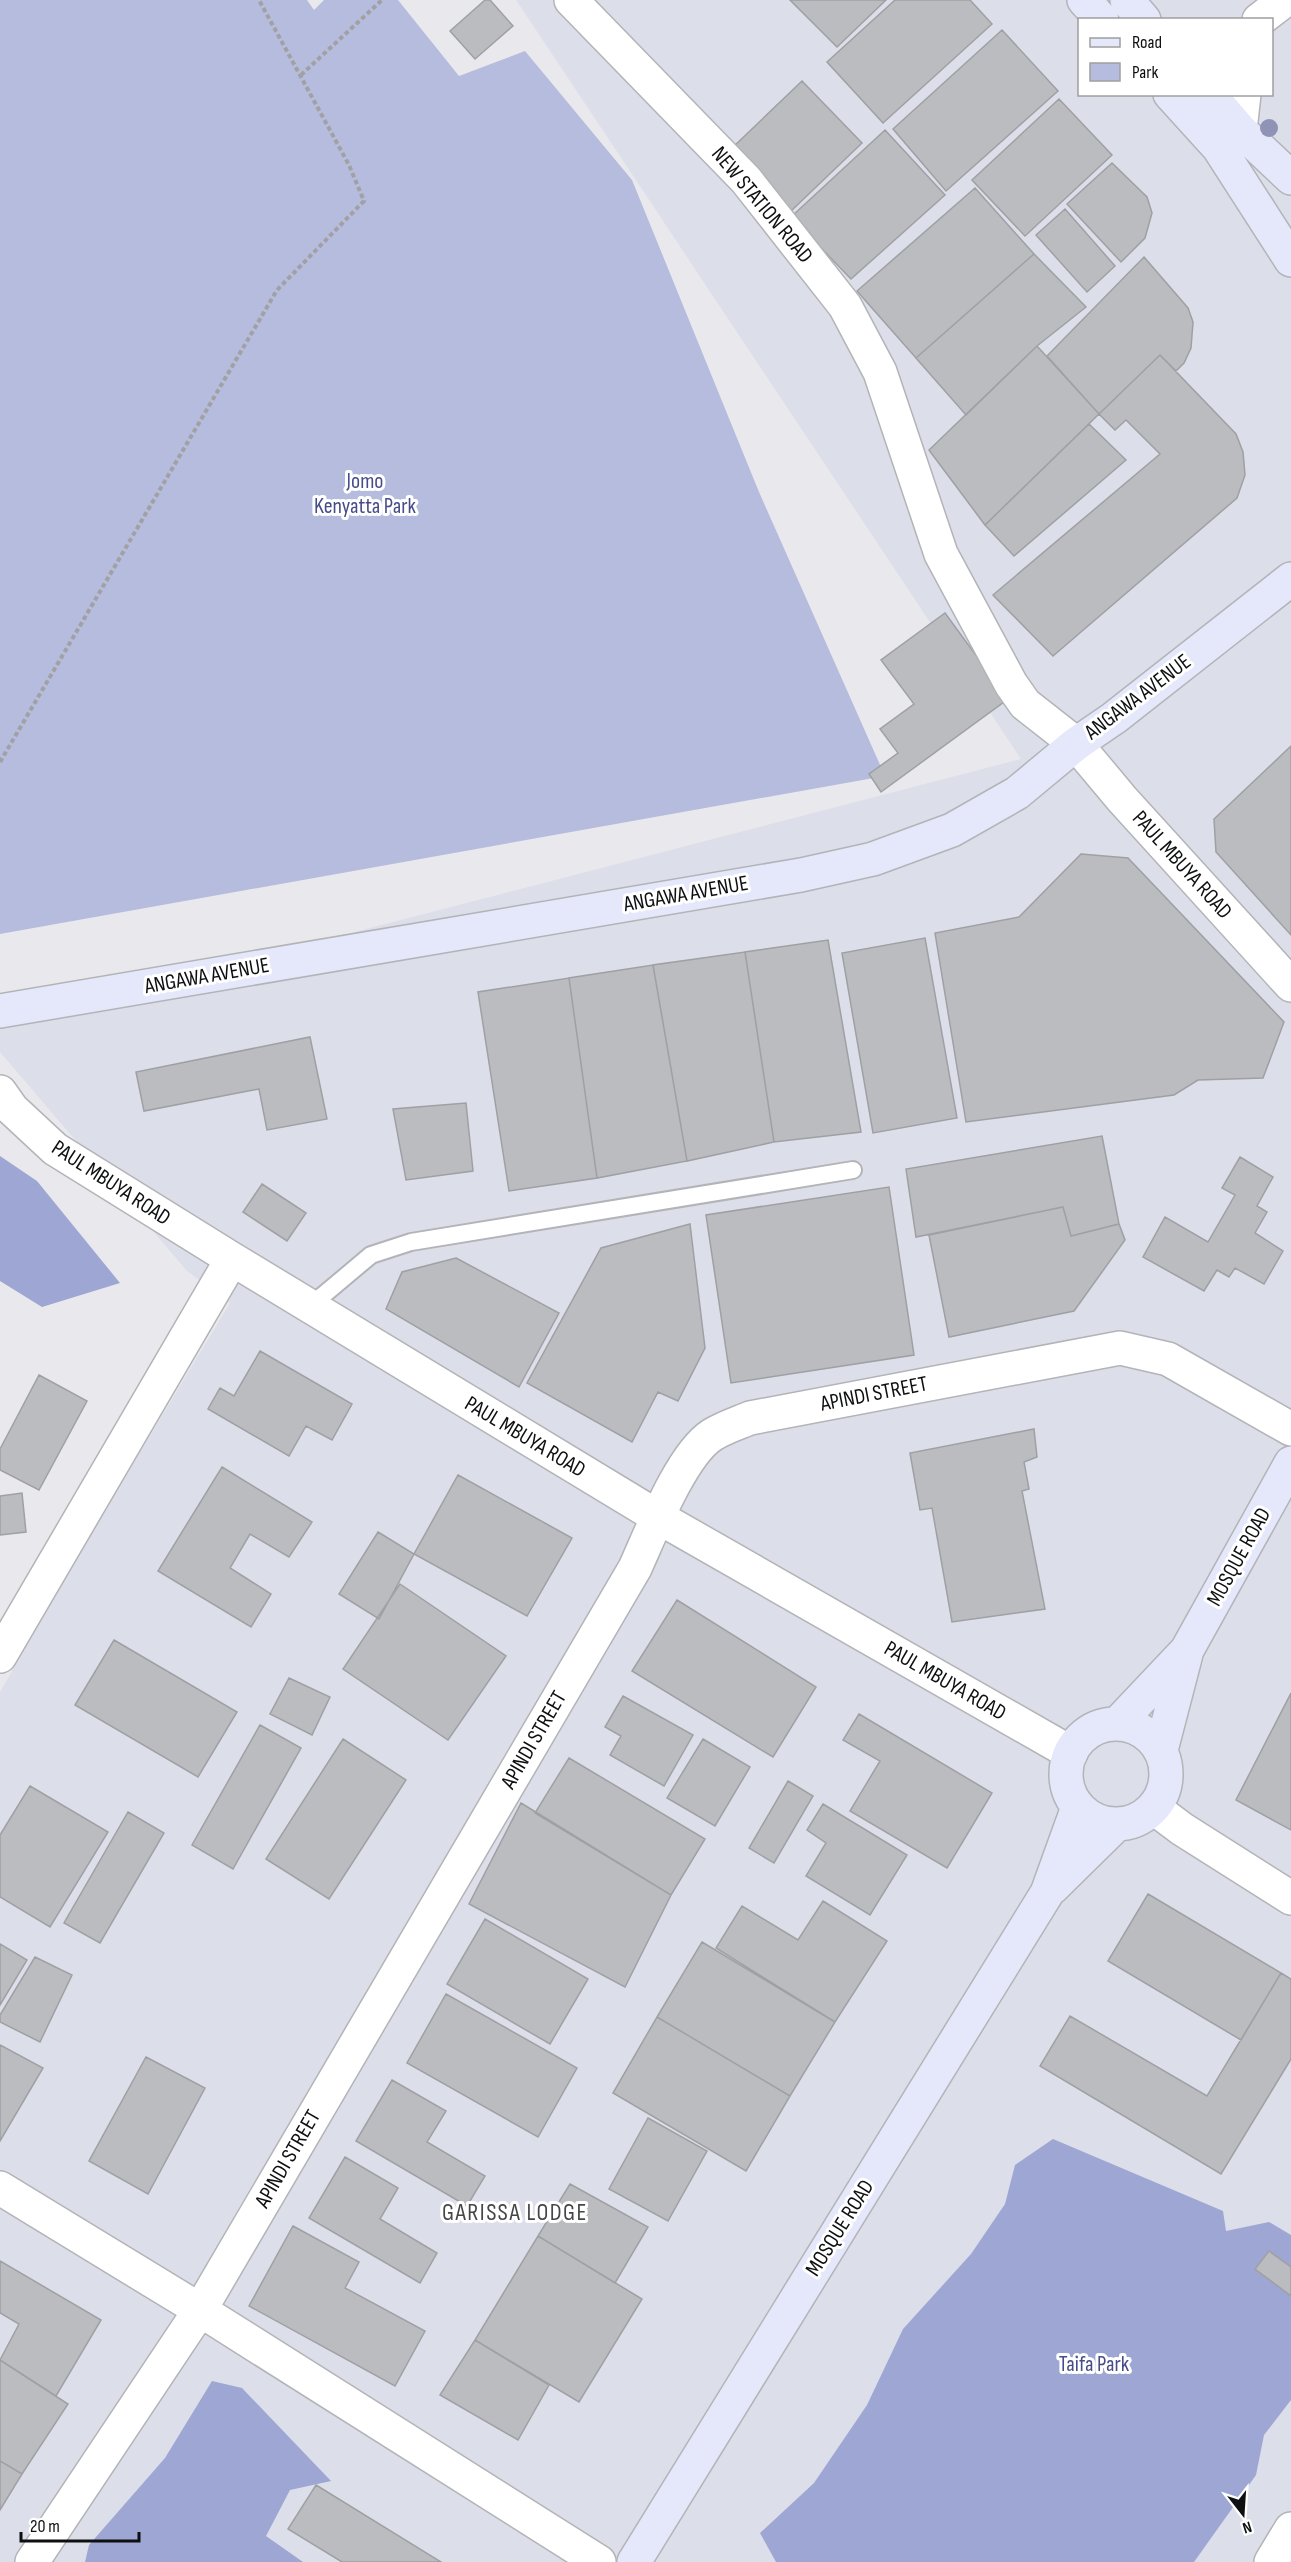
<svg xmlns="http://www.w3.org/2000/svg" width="1291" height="2562" font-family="'Sofia Sans Condensed',sans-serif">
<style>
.built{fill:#dcdee9;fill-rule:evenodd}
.green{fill:#b6bcdd}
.forest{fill:#9ea6d3}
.building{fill:#bbbcbf;stroke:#9fa0a4;stroke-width:1.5}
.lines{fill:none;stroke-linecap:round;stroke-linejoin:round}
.lane-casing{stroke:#b3b4b7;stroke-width:20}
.street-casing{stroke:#b3b4b7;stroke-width:36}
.secondary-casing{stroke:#b3b4b7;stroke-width:36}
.path{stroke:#a1a1a4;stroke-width:4;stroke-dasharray:4.5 3;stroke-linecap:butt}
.lane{stroke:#fff;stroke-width:16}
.street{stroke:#fff;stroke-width:33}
.secondary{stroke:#e5e8fb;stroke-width:33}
.tree{fill:#8f93b5}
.labels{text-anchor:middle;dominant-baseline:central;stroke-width:6;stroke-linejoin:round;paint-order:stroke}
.street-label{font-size:22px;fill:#0e0f10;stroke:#fff}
.park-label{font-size:22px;fill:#464c87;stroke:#fff}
.neighbourhood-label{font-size:24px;letter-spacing:1.5px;fill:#464649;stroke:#fff}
</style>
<rect width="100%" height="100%" fill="#e9e9ed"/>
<path class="built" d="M516 0H1291V2562H0V1692L84 1545 230 1303 187 1271 0 1052V1024L1021 759ZM1080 20H1272V94H1080Z"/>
<path class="green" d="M0 0H307L314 10 324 0H398L459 76 525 51 632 180 759 492 885 776 0 934Z"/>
<path class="forest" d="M0 1156 37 1181 120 1283 42 1307 0 1281Z
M1053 2139 1223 2211 1226 2231 1269 2222 1291 2235V2400L1264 2435 1256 2475 1194 2562H776L760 2533 814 2483 867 2405 903 2329 971 2254 1005 2204 1015 2165Z
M212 2381 242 2388 331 2481 290 2490 266 2536 303 2562H85L89 2545 165 2458Z"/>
<path class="building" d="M485 0H490L513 26 475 59 450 31Z
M790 0H886L837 47Z
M895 0H970L992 24 883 123 827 62Z
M1002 30 1058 91 946 191 893 129Z
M802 81 862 143 790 212 730 150Z
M1059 99 1112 155 1025 236 972 180Z
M885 130 945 195 851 279 791 217Z
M1112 163 1147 197 1152 213 1145 238 1121 262 1067 204Z
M975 188 1034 254 916 358 857 291Z
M1065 209 1115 266 1087 292 1036 235Z
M1034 254 1086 307 1037 346 966 415 916 358Z
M1144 257 1188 308 1193 322 1191 348 1184 363 1176 371 1160 355 1099 414 1047 356Z
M1037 346 1099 414 985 525 929 450Z
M1160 355 1236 434 1243 452 1245 475 1237 498 1053 656 993 595 1160 454 1126 420 1115 430 1099 414Z
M1089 424 1126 460 1014 556 985 525Z
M945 613 1008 699 881 792 869 774 898 753 880 729 914 704 881 660Z
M1291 746V935L1216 852 1214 819Z
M1081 854 1128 858 1284 1022 1263 1078 1198 1080 1174 1095 966 1122 935 933 1019 917Z
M925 938 957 1118 873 1133 842 953Z
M828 940 861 1132 774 1142 745 952Z
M745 952 774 1142 687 1161 653 965Z
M653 965 687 1161 597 1178 569 978Z
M569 978 597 1178 509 1191 478 992Z
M310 1037 327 1119 267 1130 259 1089 144 1111 136 1072Z
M466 1103 473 1171 406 1180 393 1109Z
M1102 1136 1119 1224 1071 1236 1063 1207 916 1237 906 1169Z
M1240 1157 1273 1177 1257 1206 1267 1212 1255 1233 1283 1251 1264 1284 1235 1268 1229 1277 1217 1270 1204 1291 1143 1257 1165 1217 1208 1242 1235 1195 1222 1188Z
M262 1184 306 1213 287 1241 243 1212Z
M889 1187 914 1355 731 1383 706 1215Z
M1063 1207 1071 1236 1119 1224 1125 1240 1074 1311 949 1337 929 1235Z
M690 1224 705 1348 678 1401 658 1392 632 1442 527 1383 601 1248Z
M456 1258 559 1313 519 1387 386 1309 402 1272Z
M260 1351 352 1404 332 1440 306 1426 289 1456 208 1409 220 1388 234 1396Z
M39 1375 87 1401 39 1490 0 1470V1449Z
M1034 1429 1037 1457 1024 1462 1029 1489 1022 1491 1045 1609 952 1622 932 1508 920 1510 910 1453Z
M222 1467 312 1522 289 1557 250 1534 230 1568 271 1594 251 1627 158 1571Z
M458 1475 572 1538 527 1616 414 1554Z
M22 1493 26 1532 0 1535V1496Z
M378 1532 414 1554 379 1619 339 1594Z
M400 1584 506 1656 448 1740 343 1669Z
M677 1600 816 1687 773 1757 632 1671Z
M114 1640 237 1712 198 1777 75 1705Z
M289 1678 330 1697 312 1735 270 1714Z
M1291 1693V1830L1236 1800Z
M623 1696 693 1735 664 1786 610 1755 621 1736 605 1727Z
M859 1714 992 1793 947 1868 850 1811 880 1761 843 1740Z
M260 1725 301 1748 233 1869 192 1845Z
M343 1739 406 1780 329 1899 266 1859Z
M703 1739 750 1767 715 1826 667 1798Z
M569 1758 705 1839 671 1895 535 1813Z
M788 1781 813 1796 774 1863 749 1848Z
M30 1786 108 1832 50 1927 0 1897V1835Z
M521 1803 671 1895 625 1987 469 1904Z
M823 1804 907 1855 870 1915 806 1876 826 1843 807 1830Z
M128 1812 164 1833 100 1943 64 1923Z
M1148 1894 1281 1973 1241 2040 1108 1961Z
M823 1901 887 1941 835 2022 716 1948 742 1906 798 1940Z
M485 1919 588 1979 550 2044 447 1984Z
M702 1942 835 2022 790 2096 657 2017Z
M0 1944 27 1960 0 2005Z
M35 1957 72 1975 40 2042 0 2022V2015Z
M1281 1973 1291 1979V2059L1221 2174 1040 2066 1070 2016 1207 2096Z
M446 1994 577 2068 538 2137 407 2063Z
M657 2017 790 2096 746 2171 613 2093Z
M0 2045 43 2068 0 2141Z
M146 2057 205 2088 148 2194 89 2161Z
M392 2080 446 2111 427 2142 485 2176 467 2206 356 2141Z
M648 2118 707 2151 668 2221 609 2189Z
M345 2157 398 2188 380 2219 437 2253 420 2283 309 2218Z
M570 2184 648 2227 615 2283 538 2236Z
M293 2226 359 2262 345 2288 425 2331 395 2386 249 2306Z
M538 2236 642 2299 579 2402 475 2340Z
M1269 2251 1291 2267V2296L1255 2269Z
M0 2261 101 2320 56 2396 0 2360 19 2324 0 2313Z
M475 2340 549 2385 518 2440 440 2395Z
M0 2360 68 2404 22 2474 0 2461Z
M0 2461 22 2474 0 2510Z
M316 2485 441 2562H342L288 2529Z"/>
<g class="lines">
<g class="lane-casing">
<path id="lane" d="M309 1307 371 1255 411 1242 853 1170"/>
</g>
<g class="street-casing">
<path id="street" d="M571 0 746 180 845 306 880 372 941 554 1011 684 1025 704 1076 744 1122 799 1291 985
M1259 20 1285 0
M1222 145 1240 130 1244 94
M0 1092 12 1109 55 1149 232 1259 658 1517 1071 1753
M0 1656 232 1259
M1154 1808 1182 1829 1291 1898
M0 2188 200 2310 599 2562
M32 2562 200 2310 635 1568C651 1533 681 1455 712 1435 723 1428 738 1423 750 1418L1120 1348 1168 1359 1291 1429
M1271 2562 1291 2529"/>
</g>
<g class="secondary-casing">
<path id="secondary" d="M1084 0 1102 20
M1127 0 1144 20
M1170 94 1219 148 1291 260
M1209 94 1240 130 1291 178
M0 1011 801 875 873 859 952 830 1017 793 1076 744 1114 718 1291 579
M1117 1724 1187 1650 1291 1463
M1066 1774a50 50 0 1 1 100 0a50 50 0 1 1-100 0Z
M1161 1750 1186 1654
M1052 1888 1116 1825
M634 2562 1047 1893 1078 1807"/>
</g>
<path class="path" d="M301 75 382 0
M0 762 277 290 364 201 349 165 259 0"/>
<use href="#lane" class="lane"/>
<use href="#street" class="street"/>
<use href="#secondary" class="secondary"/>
</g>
<circle class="tree" cx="1269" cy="128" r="9"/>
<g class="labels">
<g class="street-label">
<text transform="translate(762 205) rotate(50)">NEW STATION ROAD</text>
<text transform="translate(1138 697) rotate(-37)">ANGAWA AVENUE</text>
<text transform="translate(1182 865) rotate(48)">PAUL MBUYA ROAD</text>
<text transform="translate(686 894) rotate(-10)">ANGAWA AVENUE</text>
<text transform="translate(207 976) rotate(-10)">ANGAWA AVENUE</text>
<text transform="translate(111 1183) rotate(33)">PAUL MBUYA ROAD</text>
<text transform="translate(874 1394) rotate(-11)">APINDI STREET</text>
<text transform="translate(525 1437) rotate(31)">PAUL MBUYA ROAD</text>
<text transform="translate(1239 1557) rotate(-61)">MOSQUE ROAD</text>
<text transform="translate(945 1681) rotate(30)">PAUL MBUYA ROAD</text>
<text transform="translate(534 1740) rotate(-60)">APINDI STREET</text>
<text transform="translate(288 2159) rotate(-60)">APINDI STREET</text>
<text transform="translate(840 2228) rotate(-58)">MOSQUE ROAD</text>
</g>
<g class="park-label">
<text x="365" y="481">Jomo<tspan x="365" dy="25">Kenyatta Park</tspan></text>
<text x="1094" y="2364">Taifa Park</text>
</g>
<g class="neighbourhood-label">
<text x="515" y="2212">GARISSA LODGE</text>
</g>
</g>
<rect x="1078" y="18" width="195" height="78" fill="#ffffff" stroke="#9f9f9f" stroke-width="1.5"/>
<rect x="1090" y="38" width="30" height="9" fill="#e5e8fb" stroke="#9f9f9f" stroke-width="1.5"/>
<text x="1132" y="48" font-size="18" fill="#0e0f10">Road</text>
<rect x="1090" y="63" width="30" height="18" fill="#b6bcdd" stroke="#9f9f9f" stroke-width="1.5"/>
<text x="1132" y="78" font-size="18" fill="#0e0f10">Park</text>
<g transform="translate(1243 2514) rotate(163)" stroke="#ffffff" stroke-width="4.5" paint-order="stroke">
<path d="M0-4.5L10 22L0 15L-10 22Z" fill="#0e0f10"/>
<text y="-9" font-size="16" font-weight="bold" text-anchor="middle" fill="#0e0f10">N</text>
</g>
<path d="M21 2532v9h118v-9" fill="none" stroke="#0e0f10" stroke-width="3"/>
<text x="30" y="2532" font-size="18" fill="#0e0f10" stroke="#ffffff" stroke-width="4.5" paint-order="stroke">20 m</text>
</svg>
